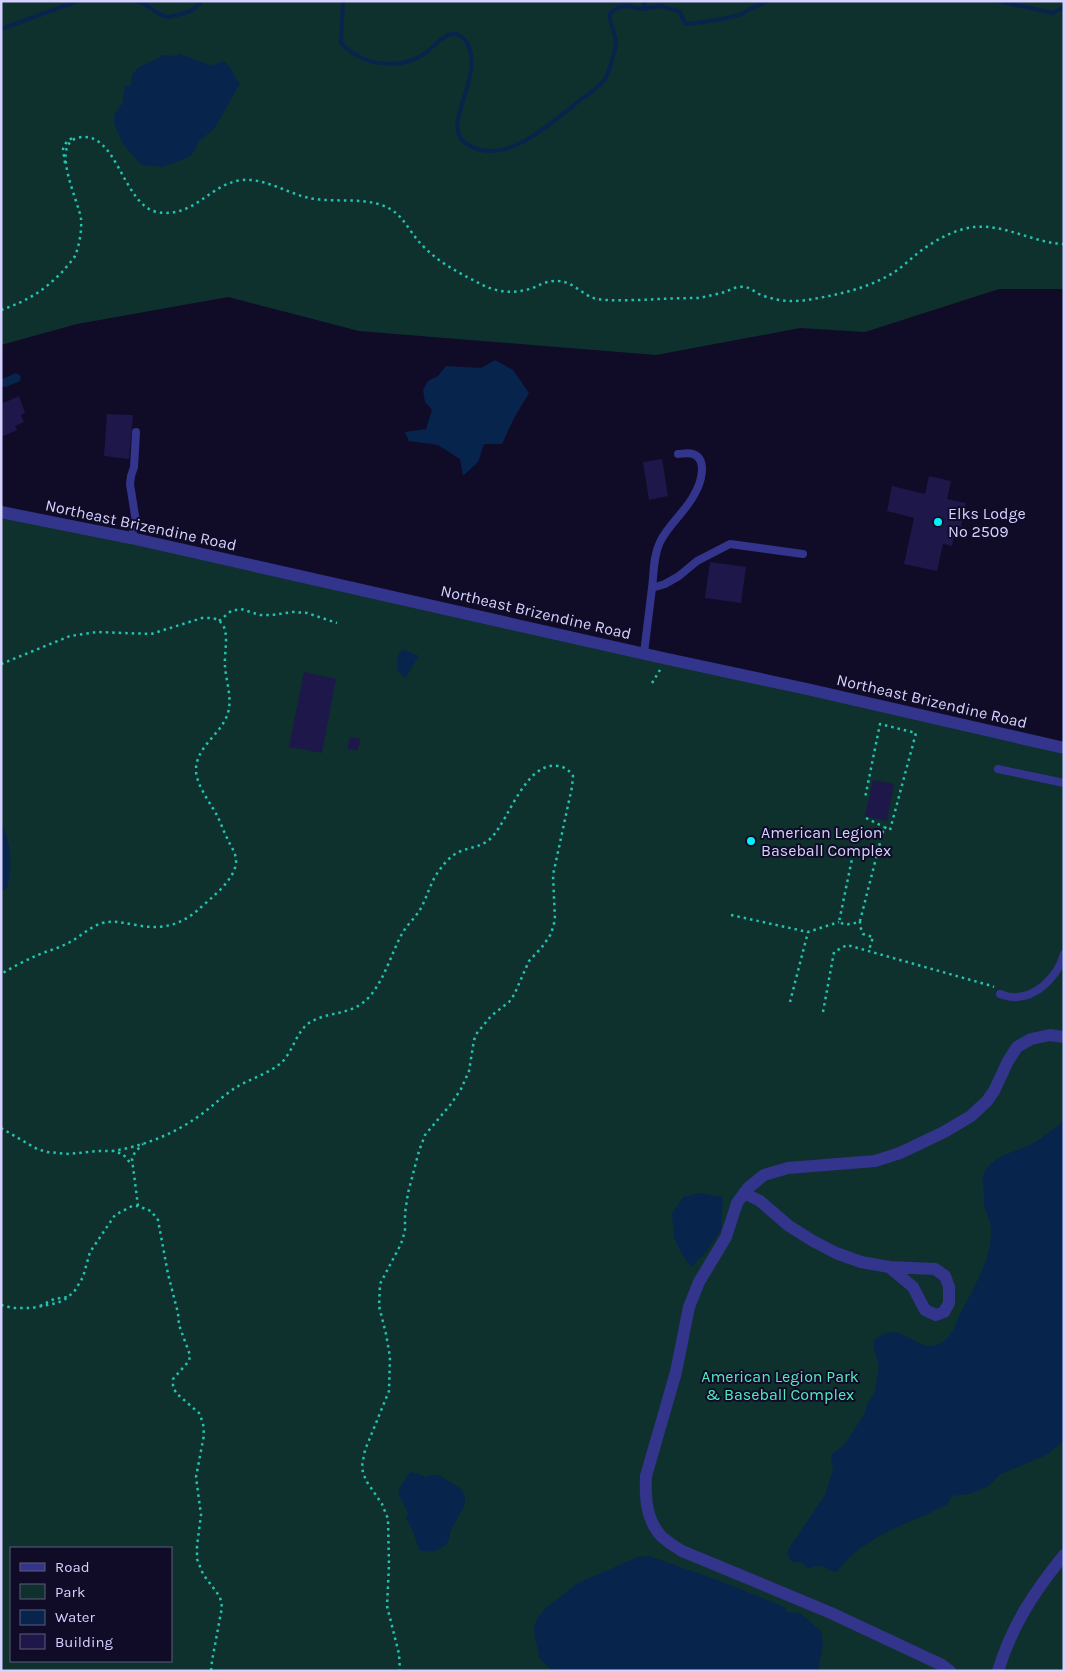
<svg xmlns="http://www.w3.org/2000/svg" width="1065" height="1672" font-family="Karla,sans-serif">
<style>
.green{fill:#0f312e;fill-rule:evenodd}
.water{fill:#07244c}
.lines{fill:none;stroke-linecap:round;stroke-linejoin:round}
.stream{stroke:#07244c;stroke-width:4}
.building{fill:#1e174a}
.path{stroke:#22c3b1;stroke-width:2.5;stroke-dasharray:2.5 4;stroke-linecap:butt}
.service{stroke:#33348b;stroke-width:8}
.minor{stroke:#33348b;stroke-width:12}
.poi-dot{fill:#00f2fd;stroke:#100c27;stroke-width:2}
.labels{text-anchor:middle;dominant-baseline:central;stroke-width:4;stroke-linejoin:round;paint-order:stroke}
.poi-label{font-size:16px;fill:#d5d2ff;stroke:#100c27;text-anchor:start}
.street-label{font-size:16px;fill:#d5d2ff;stroke:#100c27}
.park-label{font-size:16px;fill:#52ecbd;stroke:#100c27}
</style>
<rect width="100%" height="100%" fill="#100c27"/>
<path class="green" d="M1 1H1064V289H999L865 332 800 328 656 355 359 331 228 297 77 324 1 345Z
M1 512 1064 748V1671H1ZM11 1548H171V1661H11Z"/>
<path class="water" d="M179 54 207 64 213 65 223 61C232 66 233 76 240 83L215 128 200 140 191 156 163 167 143 165 137 161 122 142 115 126 114 120 115 113 122 104 125 86H130C131 83 131 80 132 77 135 65 154 62 163 55L175 56Z
M495 360 513 370 529 393 514 418 502 444H484L478 462 463 476 460 459 438 445 409 441 405 432 426 429 432 410 425 402 423 390 428 381 438 376 446 366 481 368Z
M16 373 21 376 20 381 6 387 1 386 2 379Z
M402 649 419 656 405 678 398 671 397 658Z
M1 822C11 841 13 868 7 888L1 892Z
M1064 1120V1441L1046 1455 1001 1474 988 1486 970 1494 952 1496 947 1505C940 1507 936 1510 930 1513 898 1526 858 1542 837 1572 830 1572 827 1567 821 1566 812 1565 810 1573 802 1562 792 1564 788 1560 788 1550L825 1495 833 1470 831 1457 832 1454 842 1447 847 1441 865 1413 867 1404 875 1392 879 1365 874 1350V1341C902 1312 921 1367 949 1336 955 1329 957 1320 961 1312 974 1288 992 1258 991 1230 991 1219 986 1214 984 1205 983 1200 984 1197 984 1193 984 1185 980 1180 985 1171 995 1155 1014 1152 1030 1145 1038 1141 1058 1126 1064 1120Z
M700 1193 723 1197 721 1230 705 1253 691 1267 682 1254 674 1238 672 1214 683 1197Z
M410 1472 420 1474 426 1477C435 1473 439 1475 447 1480 453 1484 459 1486 463 1492 470 1504 457 1517 452 1528 450 1531 450 1535 449 1539 445 1550 430 1554 419 1550 416 1540 412 1526 406 1518L408 1513 398 1493 399 1489Z
M649 1556 723 1582 784 1607 787 1612 800 1613 821 1631 823 1645 818 1671H553L540 1659 536 1642 534 1630 535 1623 539 1616 547 1607 578 1583 638 1557Z"/>
<g class="lines">
<path class="stream" d="M136 1 146 5 161 15 169 17 191 11 202 1
M343 1 341 43C361 65 399 71 424 54 433 48 444 32 456 34 462 36 467 41 469 47 475 61 470 80 465 95 460 112 448 134 470 146 507 166 552 122 579 101 587 95 600 87 605 79 609 72 616 50 616 42 615 32 609 24 610 13L619 7 628 6 641 9 660 6 679 11 685 23 689 24 722 19 739 15 767 1
M998 1 1053 13 1064 7
M646 9 644 5 646 1
M1 29 78 1"/>
</g>
<path class="building" d="M19 396 25 413 21 415 24 422 15 426 17 430 1 437V404Z
M107 414 133 415 129 459 104 456Z
M662 459 668 496 649 500 643 462Z
M929 476 951 481 947 499 966 503 961 527 956 526 952 546 943 544 937 571 904 564 914 518 887 511 892 486 925 494Z
M710 562 746 567 741 603 705 598Z
M304 672 336 679 322 753 289 747Z
M350 737 360 739 358 750 347 749Z
M873 780 894 784 887 821 865 816Z"/>
<g class="lines">
<path class="path" d="M65 163 63 149C65 144 68 138 75 138
M1 310C27 301 44 291 63 271 67 266 72 261 75 256 79 246 82 231 81 219 79 202 50 146 77 138 117 127 122 205 157 212 194 219 209 184 242 180 265 178 287 193 309 198 329 202 350 199 369 202 405 208 403 227 425 248 439 262 457 272 475 281 494 292 511 295 533 288 541 284 550 280 559 281 574 282 583 296 597 299 610 301 625 300 639 300 659 299 679 298 699 298 708 296 717 294 725 292 730 290 735 287 740 287 749 285 756 294 764 296 781 302 796 302 813 299 841 294 868 288 893 273 903 267 912 257 922 250 937 239 956 229 974 227 1006 224 1033 243 1064 244
M219 621 231 611 241 609 260 615H272L293 612 307 613 337 623
M1 664 70 636 97 632 151 634 202 618C210 618 218 617 223 625 229 636 224 653 225 666 226 683 234 701 226 718 218 736 196 748 196 770 196 782 206 797 212 807 219 817 222 828 227 838 230 845 235 851 236 859 238 878 211 898 199 909 180 926 160 930 136 925 124 923 114 920 102 923 90 927 81 936 70 942 60 948 49 950 38 955 26 960 13 967 1 974
M652 683 660 670
M866 818 884 827
M853 854 839 922C846 926 853 924 860 921L884 827 890 830 916 733 880 724 865 798
M731 915 808 932 839 922
M860 921V926L863 934 873 937 869 950
M790 1002 808 932
M823 1012 834 952 847 945 992 986 994 987
M1 1128 37 1149 47 1152 69 1154 98 1151H113L123 1154 132 1165
M112 1151C140 1147 172 1135 196 1118 210 1109 221 1097 235 1088 249 1079 268 1074 281 1063 293 1052 296 1032 309 1023 329 1010 352 1017 370 996 386 977 391 953 403 932 408 924 416 917 421 908 428 895 431 880 441 868 446 861 453 854 461 851 472 847 484 846 492 837 509 819 526 761 558 766 565 767 569 770 573 776L572 787 553 875 555 920 551 934 542 947 529 961 514 995 509 1002 491 1016 477 1033 474 1040 469 1071 461 1089 451 1104 425 1135 419 1151 408 1193 405 1213V1231L401 1244 380 1284 379 1306 386 1334 390 1357 389 1391 365 1450 362 1466 363 1473 367 1482 382 1504 388 1519 389 1565 387 1606 399 1654 400 1671
M138 1206 132 1159 135 1152 143 1144
M1 1305 13 1308H32L57 1303 64 1300 74 1292 83 1277 90 1252 115 1215 132 1206H138L151 1211 158 1220 168 1274 178 1313 179 1325 190 1355 189 1361 173 1379V1386L176 1393 199 1413 203 1423 204 1435 196 1477 201 1515 197 1546V1559L203 1574 220 1597 222 1607 212 1661 211 1671
M40 1306 54 1299 68 1297"/>
<path class="service" d="M678 454C682 454 688 452 693 454 709 460 700 485 694 495 685 512 668 525 660 542 653 556 654 573 652 588L665 584 679 576 697 561 730 544 803 554
M131 538 136 522 130 484 131 476 134 467 136 432
M644 653 652 588
M998 769 1064 783
M1000 994C1004 995 1008 997 1012 997 1036 999 1058 976 1064 954"/>
<path class="minor" d="M1 512 131 538 663 658 807 689 1064 748
M744 1193 760 1201 789 1226 813 1241 836 1253 861 1262 889 1267 935 1269 945 1276 949 1287V1303L944 1312 936 1315 925 1310 913 1287 889 1267
M950 1671 942 1665 831 1613 682 1551C675 1547 668 1542 662 1537 646 1520 645 1498 646 1476L676 1372 689 1307 699 1282 726 1237 737 1203 748 1188 764 1175 788 1168 875 1161 900 1153 944 1132 971 1116 987 1101 994 1091 1008 1061 1017 1047 1031 1039 1050 1035 1064 1037
M998 1671C1012 1625 1034 1592 1064 1555"/>
</g>
<g class="poi-dot">
<circle cx="938" cy="522" r="5"/>
<circle cx="751" cy="841" r="5"/>
</g>
<g class="labels">
<g class="poi-label">
<text x="948" y="513">Elks Lodge<tspan x="948" dy="18">No 2509</tspan></text>
<text x="761" y="832">American Legion<tspan x="761" dy="18">Baseball Complex</tspan></text>
</g>
<g class="street-label">
<text transform="translate(141 525) rotate(12)">Northeast Brizendine Road</text>
<text transform="translate(536 612) rotate(13)">Northeast Brizendine Road</text>
<text transform="translate(932 701) rotate(13)">Northeast Brizendine Road</text>
</g>
<g class="park-label">
<text x="780" y="1376">American Legion Park<tspan x="780" dy="18">&amp; Baseball Complex</tspan></text>
</g>
</g>
<rect width="1065" height="1672" fill="none" stroke="#d5d2ff" stroke-width="5"/>
<rect x="10" y="1547" width="162" height="115" fill="#100c27" stroke="#5f5b7d"/>
<rect x="20" y="1563" width="25" height="8" fill="#33348b" stroke="#5f5b7d"/>
<text x="55" y="1572" font-size="15" fill="#d5d2ff">Road</text>
<rect x="20" y="1584" width="25" height="15" fill="#0f312e" stroke="#5f5b7d"/>
<text x="55" y="1597" font-size="15" fill="#d5d2ff">Park</text>
<rect x="20" y="1610" width="25" height="15" fill="#07244c" stroke="#5f5b7d"/>
<text x="55" y="1622" font-size="15" fill="#d5d2ff">Water</text>
<rect x="20" y="1634" width="25" height="15" fill="#1e174a" stroke="#5f5b7d"/>
<text x="55" y="1647" font-size="15" fill="#d5d2ff">Building</text>
</svg>
